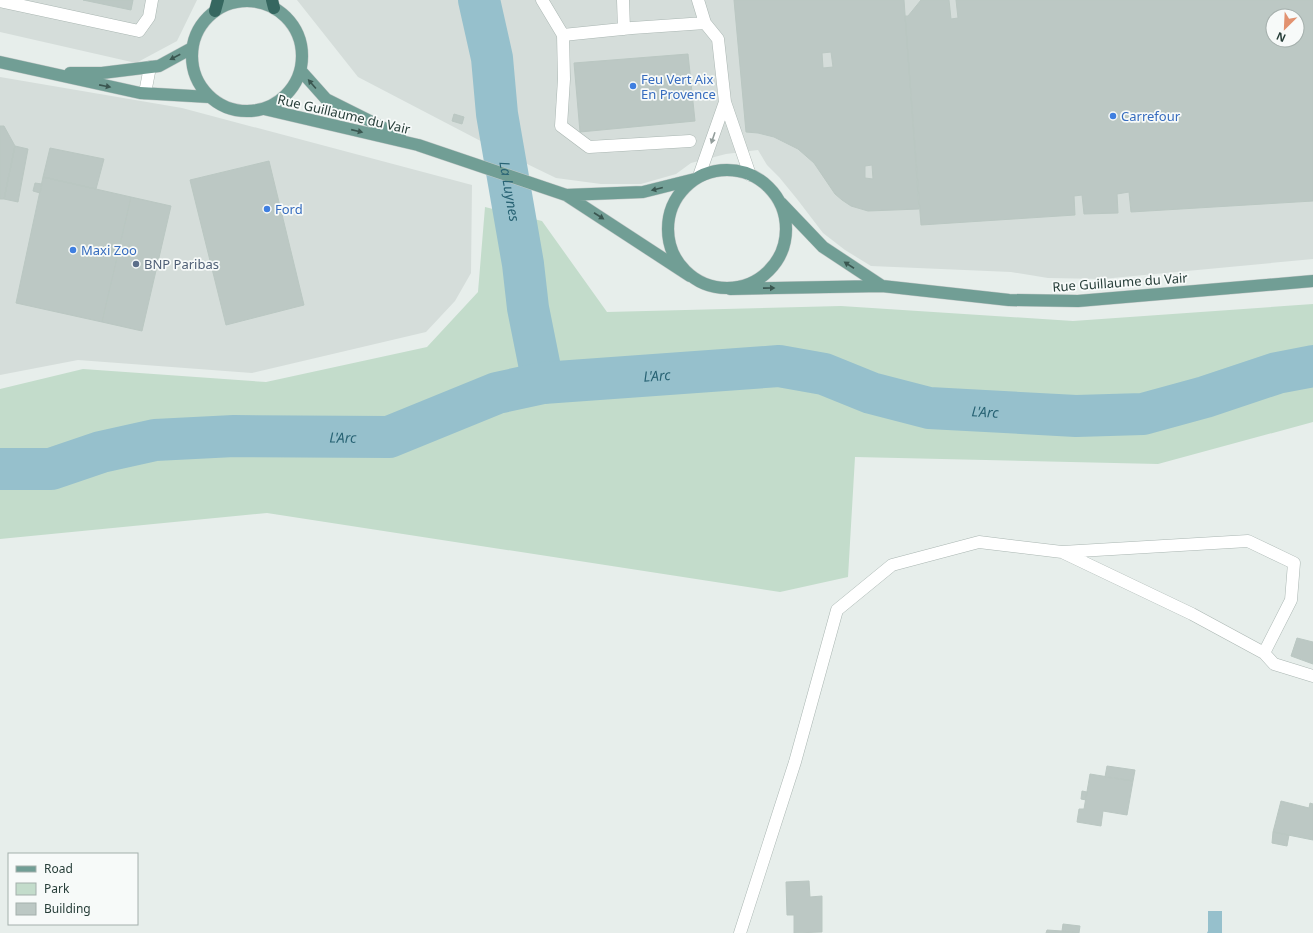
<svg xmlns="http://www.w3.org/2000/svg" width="1313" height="933" font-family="'Noto Sans',sans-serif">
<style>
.built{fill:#d5ddda;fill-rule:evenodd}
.green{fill:#c3dccb}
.water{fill:#96c0cc}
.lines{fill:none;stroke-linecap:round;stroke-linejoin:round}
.river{stroke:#96c0cc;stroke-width:42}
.building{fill:#bcc8c4;stroke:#bac7c2;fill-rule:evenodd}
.minor-casing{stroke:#aab6b2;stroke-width:13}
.major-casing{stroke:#c3c9c8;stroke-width:13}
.highway-casing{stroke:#c3c9c8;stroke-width:13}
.minor{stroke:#fff;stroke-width:12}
.major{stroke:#719e95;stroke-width:12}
.highway{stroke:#366760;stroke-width:12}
.oneway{fill:#3a5650}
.oneway2{fill:#939e9c}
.shop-dot{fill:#3f7fe0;stroke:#f7faf9;stroke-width:1.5}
.service-dot{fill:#5c6f8a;stroke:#f7faf9;stroke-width:1.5}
.labels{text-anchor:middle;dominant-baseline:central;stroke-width:3.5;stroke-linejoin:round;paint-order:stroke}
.shop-label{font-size:13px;fill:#366cbe;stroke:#f7faf9;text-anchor:start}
.street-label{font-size:13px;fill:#273e39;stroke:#f7faf9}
.service-label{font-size:13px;fill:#4e5e75;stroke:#f7faf9;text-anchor:start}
.water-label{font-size:14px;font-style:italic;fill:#286374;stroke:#f7faf9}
</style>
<rect width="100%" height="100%" fill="#e7eeeb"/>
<path class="built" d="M0 0H197L177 41 136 63 0 32Z
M297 0H1313V259L1102 279 1048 278 1011 272 871 266 845 250 823 233 797 199 779 177 767 165 758 150 726 154 691 163 676 174 641 184H601L556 178 496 149 358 77ZM1273 16H1297V40H1273Z
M0 77 182 108 472 185 471 273 455 301 426 332 252 373 78 360 0 375Z"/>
<path class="green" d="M485 207 542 221 607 312 841 306 1073 321 1313 304V422L1158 464 855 457 848 577 780 592 267 513 0 539V389L83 369 266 382 427 347 478 292Z"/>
<path class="water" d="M1208 911H1222V933H1207L1208 931Z"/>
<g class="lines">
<g class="river">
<path id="s1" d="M479 0 492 58 497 114 523 264 528 308 543 383"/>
<path id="s2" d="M0 469H51L101 452 155 440 234 436 389 437 497 393 543 383 779 366 824 374 871 393 929 408 1076 416 1143 414 1205 397 1277 373 1313 366"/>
</g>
</g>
<path class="building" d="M83 0H133L131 10Z
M734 0H904L919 209 868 211 851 206 842 200 835 194 814 163 798 149 774 137 758 133 746 132ZM831 52 833 67 823 68 822 53ZM872 165 873 179 865 178V166Z
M921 0H949L951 19 958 18 956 0H1313V201L1131 212 1129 192 1117 194 1118 213 1084 214 1082 195 1074 196 1075 215 921 225 905 16H908ZM1273 16H1297V40H1273Z
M688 54 695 121 580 132 574 63Z
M454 114 464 117 462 124 452 121Z
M0 126H4L15 146 4 199H0Z
M15 146 28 149 18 202 4 199Z
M50 148 104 159 96 189 43 177Z
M269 161 304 305 226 325 190 180Z
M43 177 131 197 102 322 16 303Z
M35 183 42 184 40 193 33 191Z
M131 197 171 206 142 331 102 322Z
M1297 638 1313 642V664L1291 656Z
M1107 766 1135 770 1133 781 1105 777Z
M1090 774 1133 781 1127 815 1103 811 1101 826 1077 822 1079 809H1084Z
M1082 791 1087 792 1086 800 1081 799Z
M1281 801 1309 808 1310 803 1313 804V840L1273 832Z
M1273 832 1289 835 1287 846 1272 843Z
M809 881 810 897 822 896V932L794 933V915H787L786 882Z
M1063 924 1080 926 1079 933 1062 931Z
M1047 930 1062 931 1079 933H1046Z"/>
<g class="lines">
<g class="minor-casing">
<path id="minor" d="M542 0 563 35 632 28 705 23
M623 0 624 29
M698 0 705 23 718 39 725 102 750 175
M0 1 139 31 149 17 152 0
M563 35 564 79 561 126 589 147 690 141
M145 93 150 67
M699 176 725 102
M1264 653 1274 664 1313 676
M740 933 795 762 837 610 892 565 979 542 1062 552 1248 541 1294 563 1291 600 1264 653 1192 614 1062 552"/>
</g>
<g class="major-casing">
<path id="major" d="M192 56a55 55 0 1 1 110 0a55 55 0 1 1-110 0Z
M0 62 140 93 209 97
M301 71 326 99 400 136
M70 73H102L159 66 192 48
M264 109 418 145 566 195 690 276
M668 229a59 59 0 1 1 118 0a59 59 0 1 1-118 0Z
M566 195 643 192 695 179
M781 203 823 247 882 286
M730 289 882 286 1009 300 1078 301 1313 281"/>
</g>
<g class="highway-casing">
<path id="highway" d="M272 0 274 8
M215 11 218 0"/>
</g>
<use href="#minor" class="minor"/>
<use href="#major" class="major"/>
<use href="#highway" class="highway"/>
</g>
<defs><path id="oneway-solid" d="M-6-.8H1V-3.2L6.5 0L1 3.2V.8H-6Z"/></defs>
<g class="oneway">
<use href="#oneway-solid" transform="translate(175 57) rotate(152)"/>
<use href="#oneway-solid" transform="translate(312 84) rotate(-131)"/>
<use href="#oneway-solid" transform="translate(105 86) rotate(11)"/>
<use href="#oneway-solid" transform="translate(357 131) rotate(13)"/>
<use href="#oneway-solid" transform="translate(657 189) rotate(166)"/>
<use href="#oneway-solid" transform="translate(599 216) rotate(33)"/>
<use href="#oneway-solid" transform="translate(849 265) rotate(-147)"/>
<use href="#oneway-solid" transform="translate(769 288) rotate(-1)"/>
</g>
<use class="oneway2" href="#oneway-solid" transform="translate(713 138) rotate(109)"/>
<g class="shop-dot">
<circle cx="633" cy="86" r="4"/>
<circle cx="1113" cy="116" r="4"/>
<circle cx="267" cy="209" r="4"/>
<circle cx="73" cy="250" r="4"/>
</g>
<circle class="service-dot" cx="136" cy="264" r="4"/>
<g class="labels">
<g class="shop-label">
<text x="641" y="79">Feu Vert Aix<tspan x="641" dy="15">En Provence</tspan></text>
<text x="1121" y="116">Carrefour</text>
<text x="275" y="209">Ford</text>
<text x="81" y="250">Maxi Zoo</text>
</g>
<g class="street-label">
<text transform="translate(344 114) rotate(13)">Rue Guillaume du Vair</text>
<text transform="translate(1120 282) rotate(-4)">Rue Guillaume du Vair</text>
</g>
<g class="service-label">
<text x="144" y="264">BNP Paribas</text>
</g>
<g class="water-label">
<text stroke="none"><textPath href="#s1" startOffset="194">La Luynes</textPath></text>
<text stroke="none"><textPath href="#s2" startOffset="671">L'Arc</textPath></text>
<text stroke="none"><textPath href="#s2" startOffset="1006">L'Arc</textPath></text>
<text stroke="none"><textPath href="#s2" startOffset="347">L'Arc</textPath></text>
</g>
</g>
<rect x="8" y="853" width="130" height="72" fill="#f7faf9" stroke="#a4afac"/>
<rect x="16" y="866" width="20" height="6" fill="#719e95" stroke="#a4afac"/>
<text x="44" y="873" font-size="12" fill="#273e39">Road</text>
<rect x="16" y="883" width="20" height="12" fill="#c3dccb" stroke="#a4afac"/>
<text x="44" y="893" font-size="12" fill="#273e39">Park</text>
<rect x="16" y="903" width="20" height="12" fill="#bcc8c4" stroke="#a4afac"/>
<text x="44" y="913" font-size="12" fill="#273e39">Building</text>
<g transform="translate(1285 28) rotate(204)"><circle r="19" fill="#f7faf9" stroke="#a4afac"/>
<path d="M0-3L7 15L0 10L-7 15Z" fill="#e29270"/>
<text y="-6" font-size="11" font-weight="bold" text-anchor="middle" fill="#273e39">N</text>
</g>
</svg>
